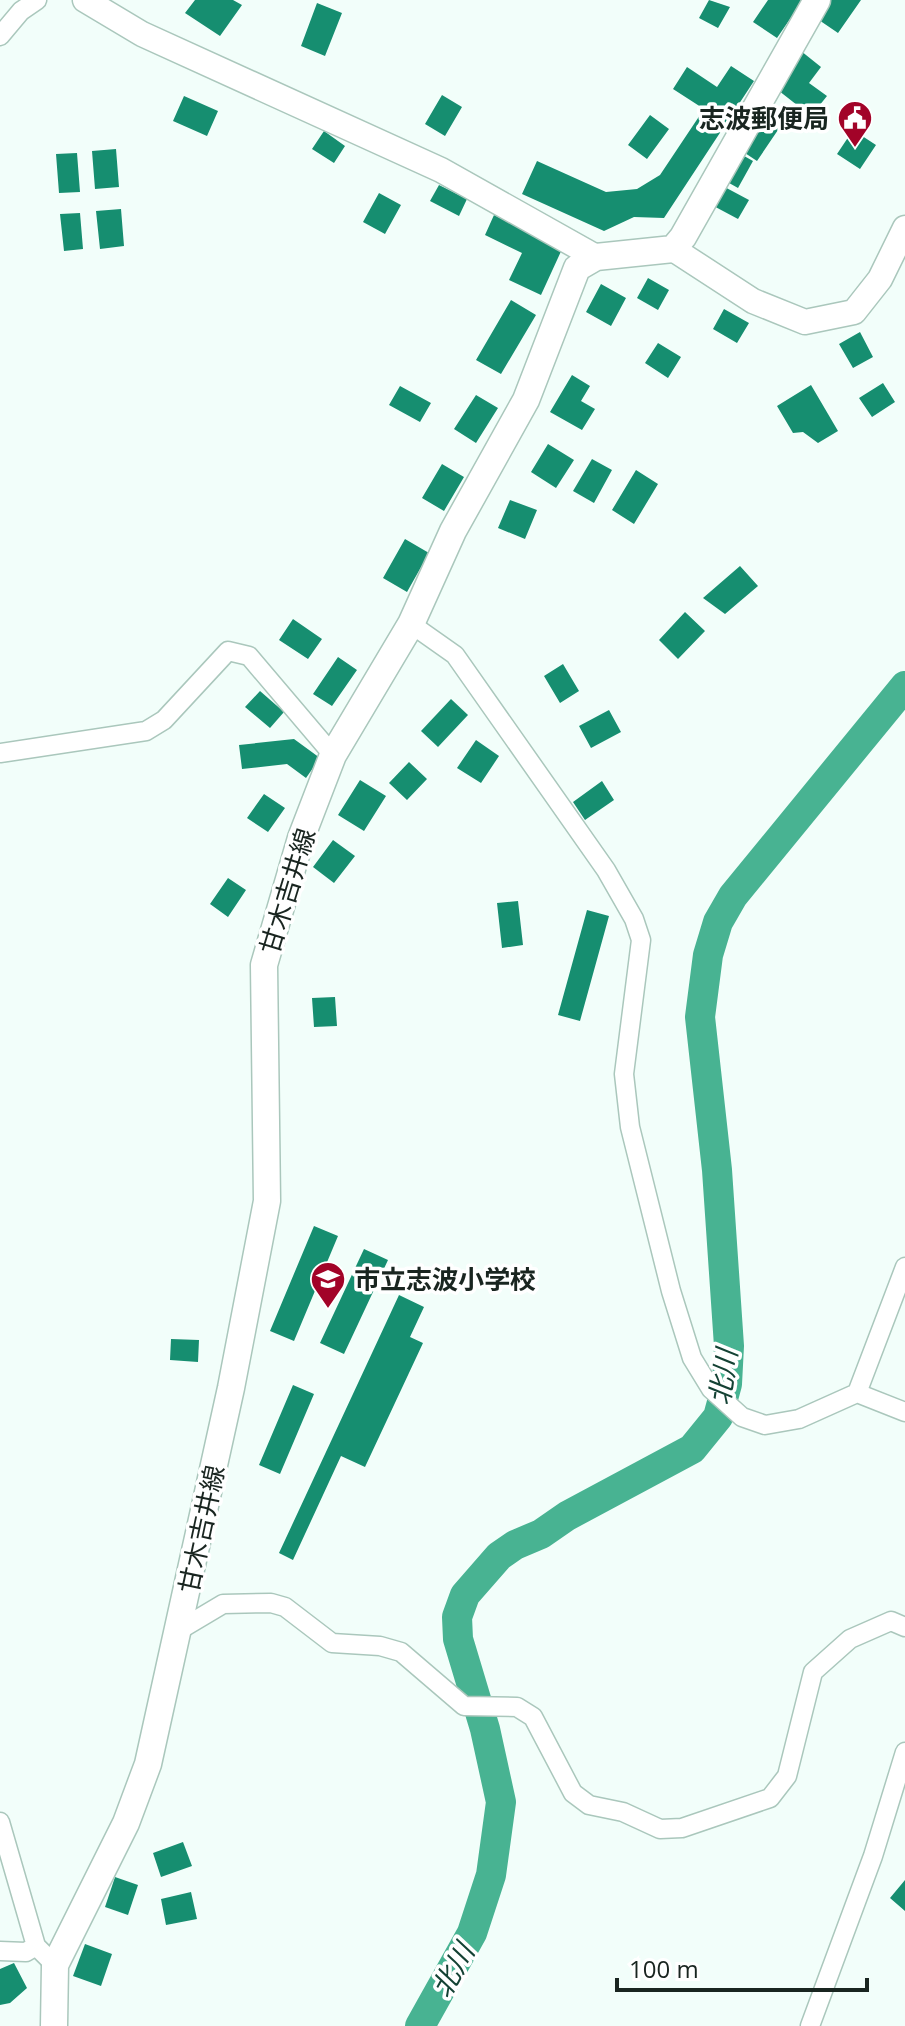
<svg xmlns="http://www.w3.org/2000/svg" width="905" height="2026" font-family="'Open Sans','Noto Sans JP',sans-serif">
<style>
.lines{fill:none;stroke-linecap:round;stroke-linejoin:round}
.river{stroke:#48b392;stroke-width:30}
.building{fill:#168e70}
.minor-casing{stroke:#aac7bc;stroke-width:21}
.tertiary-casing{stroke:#aac7bc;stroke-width:27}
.secondary-casing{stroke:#aac7bc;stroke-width:29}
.minor{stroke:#fff;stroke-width:18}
.tertiary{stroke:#fff;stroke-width:24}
.secondary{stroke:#fff;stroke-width:26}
.labels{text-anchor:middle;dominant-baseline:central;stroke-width:7;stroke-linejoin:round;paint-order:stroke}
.poi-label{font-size:26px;font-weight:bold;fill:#192520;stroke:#fff;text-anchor:end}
.street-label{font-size:26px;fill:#192520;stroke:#fff}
.water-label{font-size:28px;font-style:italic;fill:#144234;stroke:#fff}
</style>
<rect width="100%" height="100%" fill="#f2fefa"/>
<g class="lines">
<path class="river" d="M420 2026 472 1933 491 1875 501 1802 485 1729 458 1639 457 1617 465 1595 499 1556 515 1545 541 1534 567 1516 692 1449 718 1417 727 1384 729 1346 717 1170 700 1017 708 955 718 922 733 896 905 686"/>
</g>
<path class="building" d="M195 0H233L242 5 220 36 185 13Z
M709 0 730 7 718 28 699 18Z
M768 0H803L777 38 753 22Z
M828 0H861L838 33 816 18Z
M317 3 342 13 325 56 301 46Z
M801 51 821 67 809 83 827 96 811 116 774 87Z
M731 66 754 81 664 218 634 217 604 231 522 194 537 161 606 192 637 189 660 175 704 109 673 89 687 67 717 87Z
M442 95 462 107 445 136 425 124Z
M184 96 218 111 207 136 173 121Z
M761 114 780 127 757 161 739 149Z
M650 115 669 129 647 159 628 145Z
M853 130 876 145 860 169 837 154Z
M324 131 345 146 334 163 312 149Z
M116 149 119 187 95 189 92 151Z
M737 152 753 161 738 188 722 179Z
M77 153 80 192 59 193 56 154Z
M719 184 749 200 738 219 708 203Z
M439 185 467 199 459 216 430 201Z
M379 193 401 205 385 234 363 222Z
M121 209 124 246 100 249 96 211Z
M80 213 83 249 64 251 60 214Z
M494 215 563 247 541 295 509 280 522 253 485 235Z
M648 278 669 290 658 310 637 298Z
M601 284 626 298 611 326 586 312Z
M511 300 536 315 501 374 476 360Z
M724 309 749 323 737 343 713 329Z
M860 332 873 357 853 368 839 344Z
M658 343 681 357 668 378 645 363Z
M572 375 590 386 581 401 595 409 582 430 550 412Z
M883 383 895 402 872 417 859 398Z
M811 385 838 431 818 443 803 432 793 433 777 406Z
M400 386 431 403 420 422 389 405Z
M476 395 498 408 476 443 454 429Z
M548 444 574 460 556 488 531 472Z
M592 459 612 470 594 503 573 491Z
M442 464 464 477 444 511 422 498Z
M636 470 658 484 634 524 612 510Z
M510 500 537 510 525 539 498 528Z
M405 539 429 553 407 592 383 578Z
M740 566 758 586 725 614 703 598Z
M685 612 705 631 678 659 659 640Z
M293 619 322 639 308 659 279 640Z
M338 657 357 670 332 706 313 694Z
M563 664 579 691 560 703 544 676Z
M260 691 284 712 270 728 245 707Z
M451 699 468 715 438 747 421 731Z
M609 710 621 732 591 748 579 726Z
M294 739 320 758 306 778 287 764 242 769 239 745Z
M476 740 499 756 481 783 457 768Z
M409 762 427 779 407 800 389 783Z
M360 780 386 796 364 831 338 815Z
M602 781 614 800 585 820 573 802Z
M264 794 285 808 268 832 247 818Z
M333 840 355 856 334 883 313 867Z
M228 878 246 890 228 917 210 904Z
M518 901 523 945 502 948 497 903Z
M587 910 609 916 580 1021 558 1015Z
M335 997 337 1026 314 1027 312 998Z
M314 1226 338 1236 294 1341 270 1331Z
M364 1249 388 1260 344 1354 320 1343Z
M399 1295 424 1307 410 1337 423 1343 365 1467 341 1456 293 1560 279 1553Z
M171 1339 199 1340 198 1362 170 1360Z
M293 1385 314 1394 280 1474 259 1465Z
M183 1842 192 1866 161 1877 153 1853Z
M115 1877 138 1885 128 1915 105 1907Z
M905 1880V1911L890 1898Z
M191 1892 197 1919 166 1925 161 1899Z
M85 1944 112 1954 101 1986 73 1976Z
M14 1963 27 1988 10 2003 0 2005V1969Z"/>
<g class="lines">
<g class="minor-casing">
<path id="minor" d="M0 36 21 11 37 0
M411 624 455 655 606 870 634 919 641 940 624 1074 630 1127 671 1291 692 1358 711 1389 742 1417 765 1425 799 1419 857 1393 905 1267
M0 753 146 731 164 720 228 651 249 656 333 755
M857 1393 905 1412
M181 1629 223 1604 271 1603 285 1607 332 1643 380 1646 401 1652 464 1706 517 1707 533 1717 573 1793 589 1805 623 1812 660 1829 682 1828 770 1798 787 1776 813 1672 850 1639 891 1621 905 1627
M0 1822 36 1946 55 1965
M0 1951 26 1952 36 1946
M810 2026 873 1856 905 1752"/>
</g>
<g class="tertiary-casing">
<path id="tertiary" d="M85 0 142 34 441 170 596 257
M673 249 753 301 805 322 854 312 880 279 905 228"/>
</g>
<g class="secondary-casing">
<path id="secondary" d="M54 2026 55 1965 126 1823 148 1764 231 1388 267 1201 264 965 301 838 333 755 411 624 453 531 526 400 577 268 596 257 673 249 683 237 817 0"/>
</g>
<use href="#minor" class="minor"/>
<use href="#tertiary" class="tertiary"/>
<use href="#secondary" class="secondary"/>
</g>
<defs>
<g id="civic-pin" transform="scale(1.8)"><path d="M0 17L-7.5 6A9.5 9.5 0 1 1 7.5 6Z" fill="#a20328" stroke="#fff"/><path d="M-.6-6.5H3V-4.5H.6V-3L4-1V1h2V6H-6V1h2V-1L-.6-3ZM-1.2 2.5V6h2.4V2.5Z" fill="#fff"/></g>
<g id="school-pin" transform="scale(1.8)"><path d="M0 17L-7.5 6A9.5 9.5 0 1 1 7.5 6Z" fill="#a20328" stroke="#fff"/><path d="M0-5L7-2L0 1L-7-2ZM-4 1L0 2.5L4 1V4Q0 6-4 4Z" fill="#fff"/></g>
</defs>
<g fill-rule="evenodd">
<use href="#civic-pin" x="855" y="118"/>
<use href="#school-pin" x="328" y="1279"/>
</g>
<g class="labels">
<g class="poi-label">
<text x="829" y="118">志波郵便局</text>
<text x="354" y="1279" text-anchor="start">市立志波小学校</text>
</g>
<g class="street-label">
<text transform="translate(287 891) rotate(-73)">甘木吉井線</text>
<text transform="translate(201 1529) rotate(-78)">甘木吉井線</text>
</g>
<g class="water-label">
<text transform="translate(722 1377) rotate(-82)">北川</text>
<text transform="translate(452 1970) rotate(-61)">北川</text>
</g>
</g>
<path d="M617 1978v12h250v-12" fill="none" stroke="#192520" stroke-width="4"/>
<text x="629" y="1978" font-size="24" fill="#192520" stroke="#ffffff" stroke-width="6" paint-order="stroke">100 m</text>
</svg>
